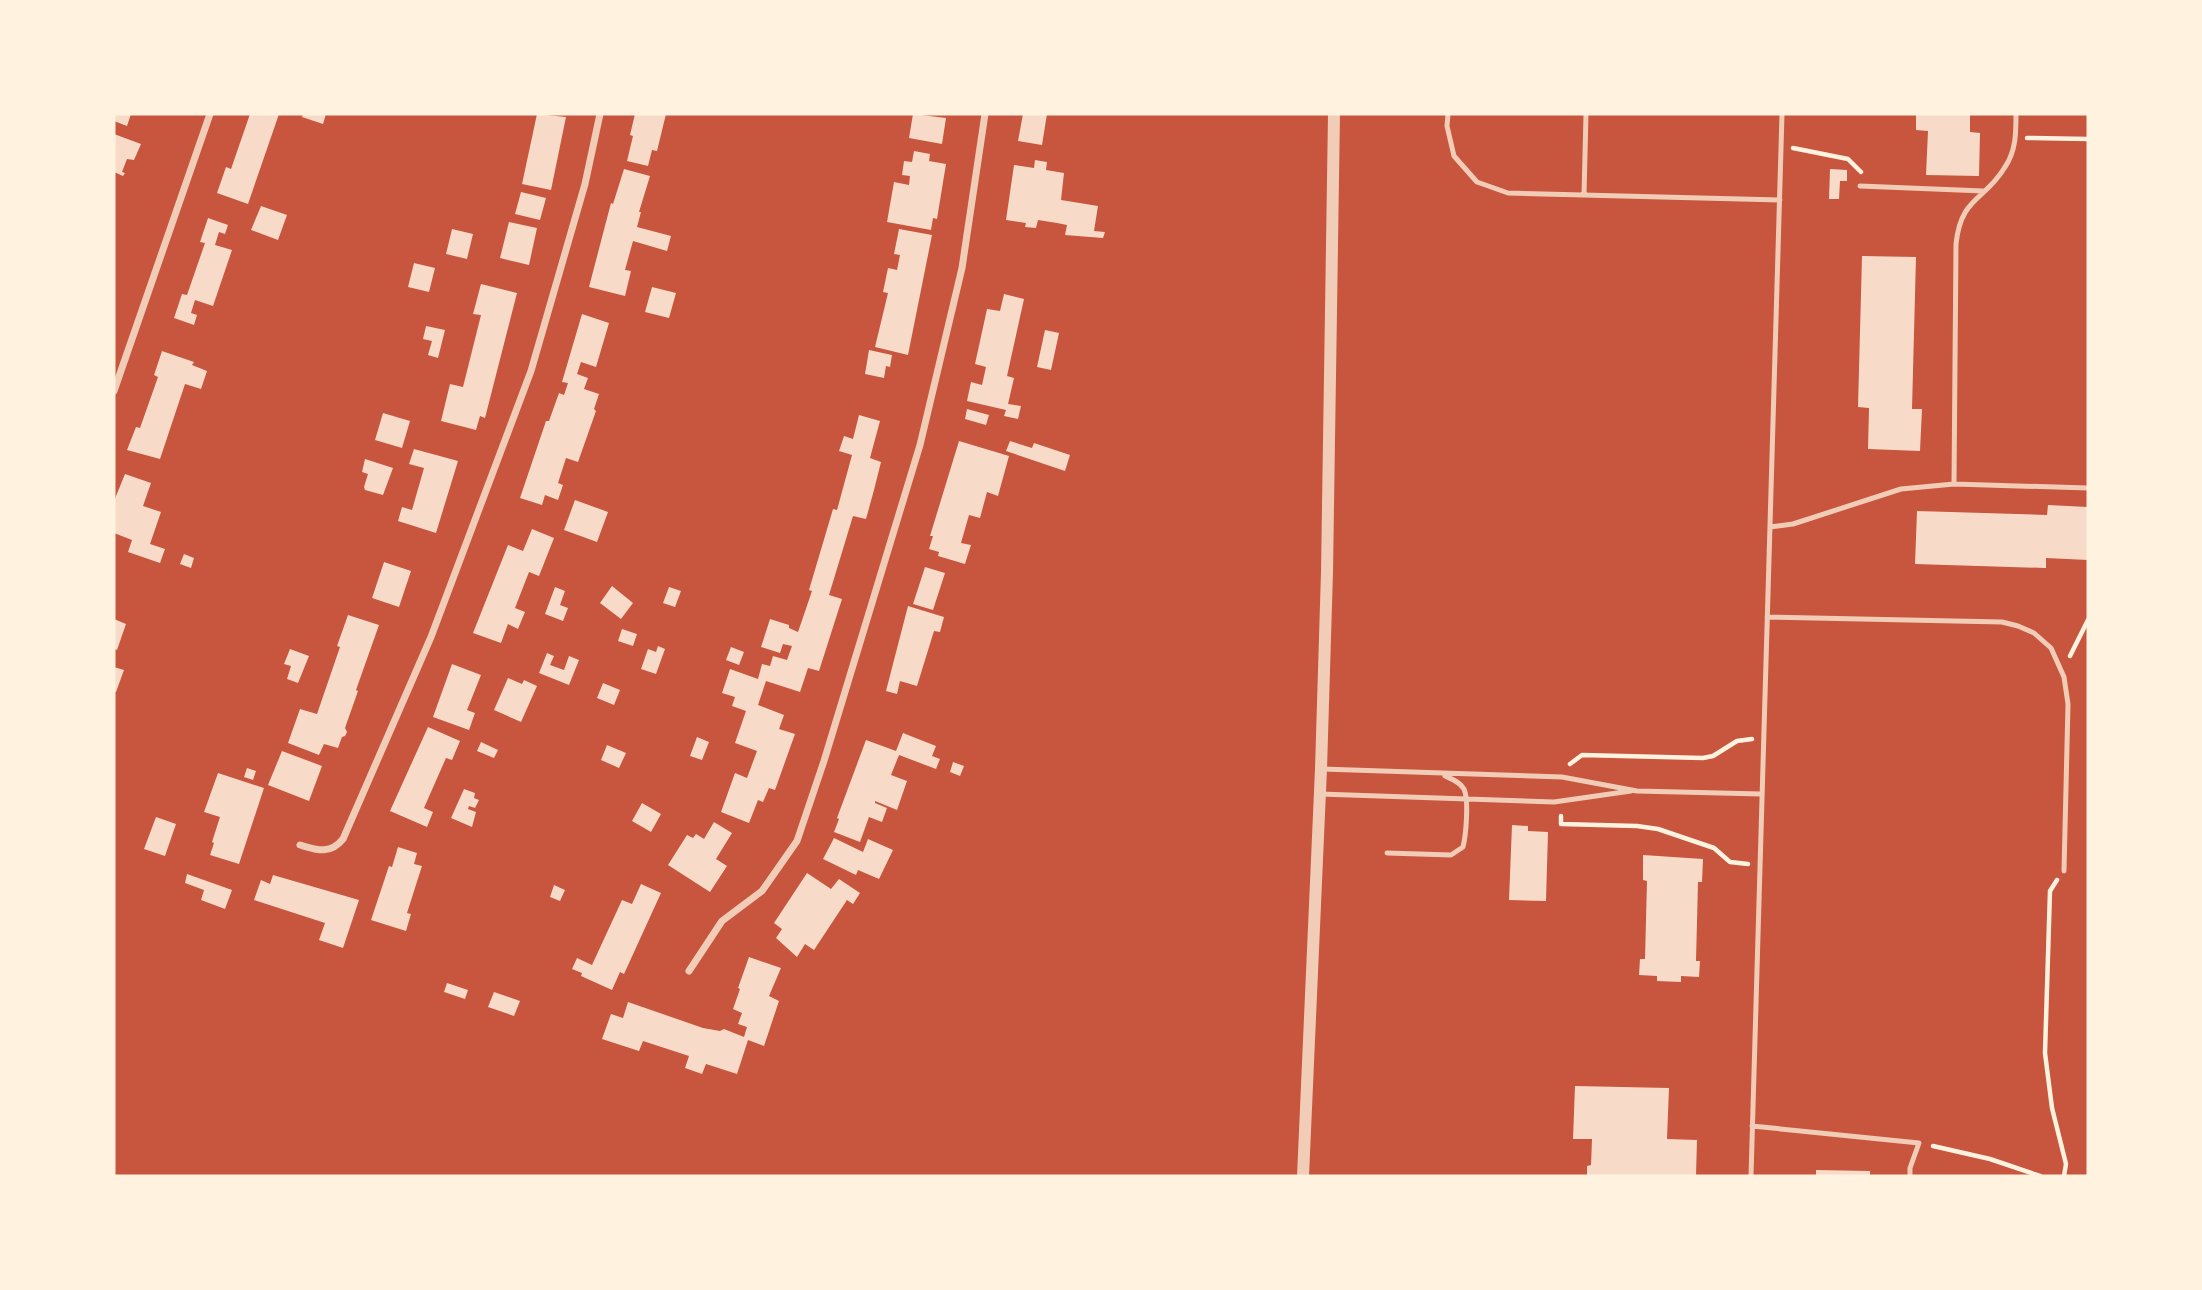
<svg xmlns="http://www.w3.org/2000/svg" width="2202" height="1290" font-family="Quicksand,sans-serif">
<style>
.building{fill:#f7dbc8}
.lines{fill:none;stroke-linecap:round;stroke-linejoin:round}
.path{stroke:#fff3e0;stroke-width:4.5}
.service{stroke:#f1ccb7;stroke-width:5}
.minor{stroke:#f1ccb7;stroke-width:7}
.tertiary{stroke:#f1ccb7;stroke-width:12}
</style>
<rect width="100%" height="100%" fill="#c8553d"/>
<path class="building" d="M114 114H131L127 126 114 121Z
M250 114H279L248 204 217 193 226 167 231 169Z
M303 114H326L323 124 302 117Z
M537 114 566 117 551 190 522 184Z
M635 114H666L657 151 652 150 648 166 627 161 633 136 630 135Z
M913 114 946 118 942 144 909 138Z
M1023 114H1047L1042 145 1018 141Z
M1916 114H1970V132L1980 133 1979 176 1926 175 1928 131 1916 130Z
M114 134 141 144 134 160 127 159 122 172 125 173 123 176 114 172Z
M914 151 930 154 929 161 946 164 937 219 933 218 931 230 887 222 894 182 909 185 910 176 902 175 904 161 912 162Z
M1035 160 1047 162 1046 170 1064 173 1061 200 1098 206 1094 231 1105 232 1103 238 1065 235 1067 225 1057 223 1038 220 1036 228 1025 227 1026 223 1006 220 1014 165 1034 168Z
M624 169 650 176 639 212H641L637 227 671 236 667 251 633 241 625 270 631 271 625 296 589 287 611 203 613 204Z
M1830 169 1847 170V181H1840L1839 199H1829Z
M521 192 546 198 540 220 515 214Z
M261 206 287 215 278 240 251 230Z
M208 218 228 225 225 234 219 232 215 245 232 250 213 306 195 300 191 313 197 315 194 325 174 318 182 294 187 295 205 243 200 242Z
M509 222 537 228 529 265 500 258Z
M452 229 473 234 467 259 446 254Z
M899 229 932 235 908 355 875 347 888 293 883 292 888 268 897 270 900 255 894 254Z
M1862 256 1916 257 1912 409H1922L1920 451 1868 449 1869 408 1858 407Z
M414 263 435 268 429 292 408 287Z
M481 284 517 293 485 418 480 416 476 430 441 421 450 384 463 387 481 315 473 314Z
M652 287 676 293 669 318 645 312Z
M1004 294 1024 299 1007 376 1014 378 1008 404 1021 406 1018 419 1004 416 1006 410 967 401 971 382 982 385 986 367 975 364 987 309 1000 311Z
M582 314 609 323 596 367 581 362 577 374 588 378 584 389 599 394 594 409 596 411 578 462 566 458 558 483 563 485 558 500 545 495 542 505 520 498 546 421H549L559 393 564 395 568 383 562 382Z
M426 326 445 330 438 358 428 355 432 341 423 339Z
M1045 330 1059 333 1051 370 1037 367Z
M869 350 892 355 890 367 886 366 884 378 865 374Z
M162 351 194 362 192 365 207 371 201 389 185 384 160 459 127 450 136 427 140 428 158 377 154 375Z
M967 409 989 415 986 425 965 419Z
M383 413 410 421 402 448 375 440Z
M859 415 880 421 870 458 881 462 874 490 866 519 853 516 829 595 842 599 819 671 808 668 800 692 766 681 758 705 784 715 779 729 795 734 775 790 769 788 763 802 758 800 749 823 721 812 735 773 747 778 757 751 735 743 746 711 732 706 735 697 722 693 730 669 758 679 762 664 770 666 773 656 787 660 792 646 783 644 780 653 761 647 770 619 789 625V628L798 632 812 591 809 590 833 509 837 510 852 455 839 451 844 436 853 439Z
M959 441 1009 456 998 496 987 492 980 518 969 515 961 543 971 545 965 564 938 556 939 552 929 549 933 536H930Z
M1010 441 1032 448 1034 443 1070 455 1065 471 1006 451Z
M414 449 458 461 436 533 398 521 402 507 412 510 424 468 409 464Z
M365 459 393 468 383 495 365 490 364 487 368 474 362 472Z
M125 474 151 483 143 506 161 512 150 544 165 549 160 563 128 552 132 540 114 533V501Z
M575 500 608 512 597 542 564 530Z
M2048 505 2088 507V560L2046 558V568L1915 564 1917 511 2047 515Z
M532 529 554 538 539 576 529 572 515 608 525 612 518 629 508 624 501 643 473 633 508 545 523 551Z
M184 554 194 558 191 568 180 564Z
M384 562 411 571 399 607 372 598Z
M925 567 945 573 933 610 913 604Z
M612 586 633 603 621 619 600 603Z
M555 587 565 591 560 605 568 608 563 621 545 614Z
M669 587 681 591 675 607 663 603Z
M908 606 944 617 940 632 934 631 917 686 900 681 897 694 886 691Z
M348 615 379 625 356 690 358 691 345 728 347 732 345 736 342 737 338 748 324 744 319 755 288 743 300 709 317 714 340 647 337 646Z
M114 619 126 624 117 650 114 649Z
M622 629 637 634 633 646 618 641Z
M658 646 665 649 656 674 641 669 648 649 656 652Z
M731 647 744 652 739 665 726 660Z
M290 649 309 656 298 683 287 679 291 666 284 664Z
M547 653 554 656 550 665 564 670 569 656 579 660 569 685 539 673Z
M452 664 481 675 467 710 475 713 469 730 433 717Z
M114 667 124 670 116 692 114 691Z
M508 678 522 684 524 680 537 686 521 722 494 710Z
M603 683 620 690 614 705 597 698Z
M428 727 460 741 452 760 446 758 424 808 433 812 427 827 390 811Z
M903 733 936 746 932 756 940 759 936 769 899 755 891 775 907 781 897 810 875 801V803L887 808 882 822 869 817 860 842 834 832 839 819 837 818 866 740 896 751Z
M697 737 709 742 702 760 690 756Z
M481 742 498 750 494 758 477 751Z
M607 745 626 753 619 768 601 760Z
M282 751 322 766 309 801 268 785Z
M953 762 964 766 960 776 950 772Z
M247 768 256 771 253 780 244 777Z
M218 773 264 788 239 864 210 855 214 843 212 842 220 817 204 812Z
M464 789 475 793 474 798 479 800 475 808 469 806 468 809 476 812 472 827 451 818Z
M642 803 661 814 651 832 632 821Z
M156 817 176 824 165 856 144 849Z
M714 822 732 833 716 859 727 866 710 892 668 865 687 835 693 838 696 834 704 839Z
M1512 825 1528 826V831L1548 832 1546 901 1509 900Z
M834 838 863 852 868 839 893 850 879 879 858 870 856 875 823 859Z
M398 847 417 853 414 864 422 866 407 913 411 914 406 931 371 920 389 866 392 867Z
M1643 855 1703 859 1702 882H1698L1696 961H1700L1699 977 1681 976V982L1657 981V976L1639 975 1640 959H1645L1647 881 1643 880Z
M807 873 831 889 839 879 860 893 853 904 847 900 814 950 805 944 797 957 776 938 782 929 774 923Z
M187 874 232 890 225 909 201 900 204 890 185 883Z
M273 875 359 900 343 948 319 940 325 923 254 900 261 880 270 884Z
M641 884 661 893 624 974 620 972 612 990 581 976 582 973 572 969 577 958 592 965 622 900 632 904Z
M554 885 565 890 560 901 550 897Z
M749 957 781 968 769 996 779 1001 764 1046 748 1040 737 1074 706 1064 702 1074 685 1068 689 1056 643 1041 639 1051 602 1039 611 1014 623 1018 628 1002 703 1028 720 1031 724 1029 744 1037 747 1027 738 1024 742 1013 733 1009 740 989 738 988Z
M447 983 468 990 465 999 444 992Z
M494 992 520 1001 514 1016 488 1007Z
M1575 1086 1669 1088 1667 1139 1697 1140 1696 1176H1587V1166L1591 1165 1592 1139H1573Z
M1816 1170 1870 1171V1176H1816Z"/>
<g class="lines">
<path class="path" d="M2027 138 2088 139
M1793 148 1848 159 1861 172
M2070 656 2088 620
M1570 764 1582 755 1703 758 1713 756 1737 741 1752 739
M1561 816V824L1637 826 1658 829 1714 848 1730 862 1748 864
M2057 880 2050 891 2045 1053 2052 1108 2066 1164 2064 1176
M1933 1146 1990 1159 2040 1176"/>
<path class="service" d="M1448 114 1447 126 1454 156 1477 182 1508 193 1780 200
M1860 186 1983 191
M1584 195 1586 114
M1954 484 2088 488
M1770 527 1793 524 1901 489 1954 484 1956 244C1961 196 1985 201 2005 167 2016 151 2016 133 2016 114
M1767 617 2002 622 2018 626 2034 633 2051 648 2064 677 2068 704 2064 871
M1322 769 1562 777 1637 791 1761 794
M1320 794 1554 802 1631 791
M1387 853 1451 855 1463 847C1466 835 1469 800 1464 789 1460 782 1452 779 1445 776
M1752 1126 1919 1143 1910 1168V1176
M1751 1176 1782 114"/>
<path class="minor" d="M114 391 210 114
M300 845C317 850 330 855 343 839L431 637 531 371 585 184 600 114
M689 971 722 921 762 891 797 841 824 761 920 445 962 268 985 114"/>
<path class="tertiary" d="M1303 1176 1321 769 1327 572 1334 114"/>
</g>
<rect width="2202" height="1290" fill="none" stroke="#fff3e0" stroke-width="231"/>
</svg>
